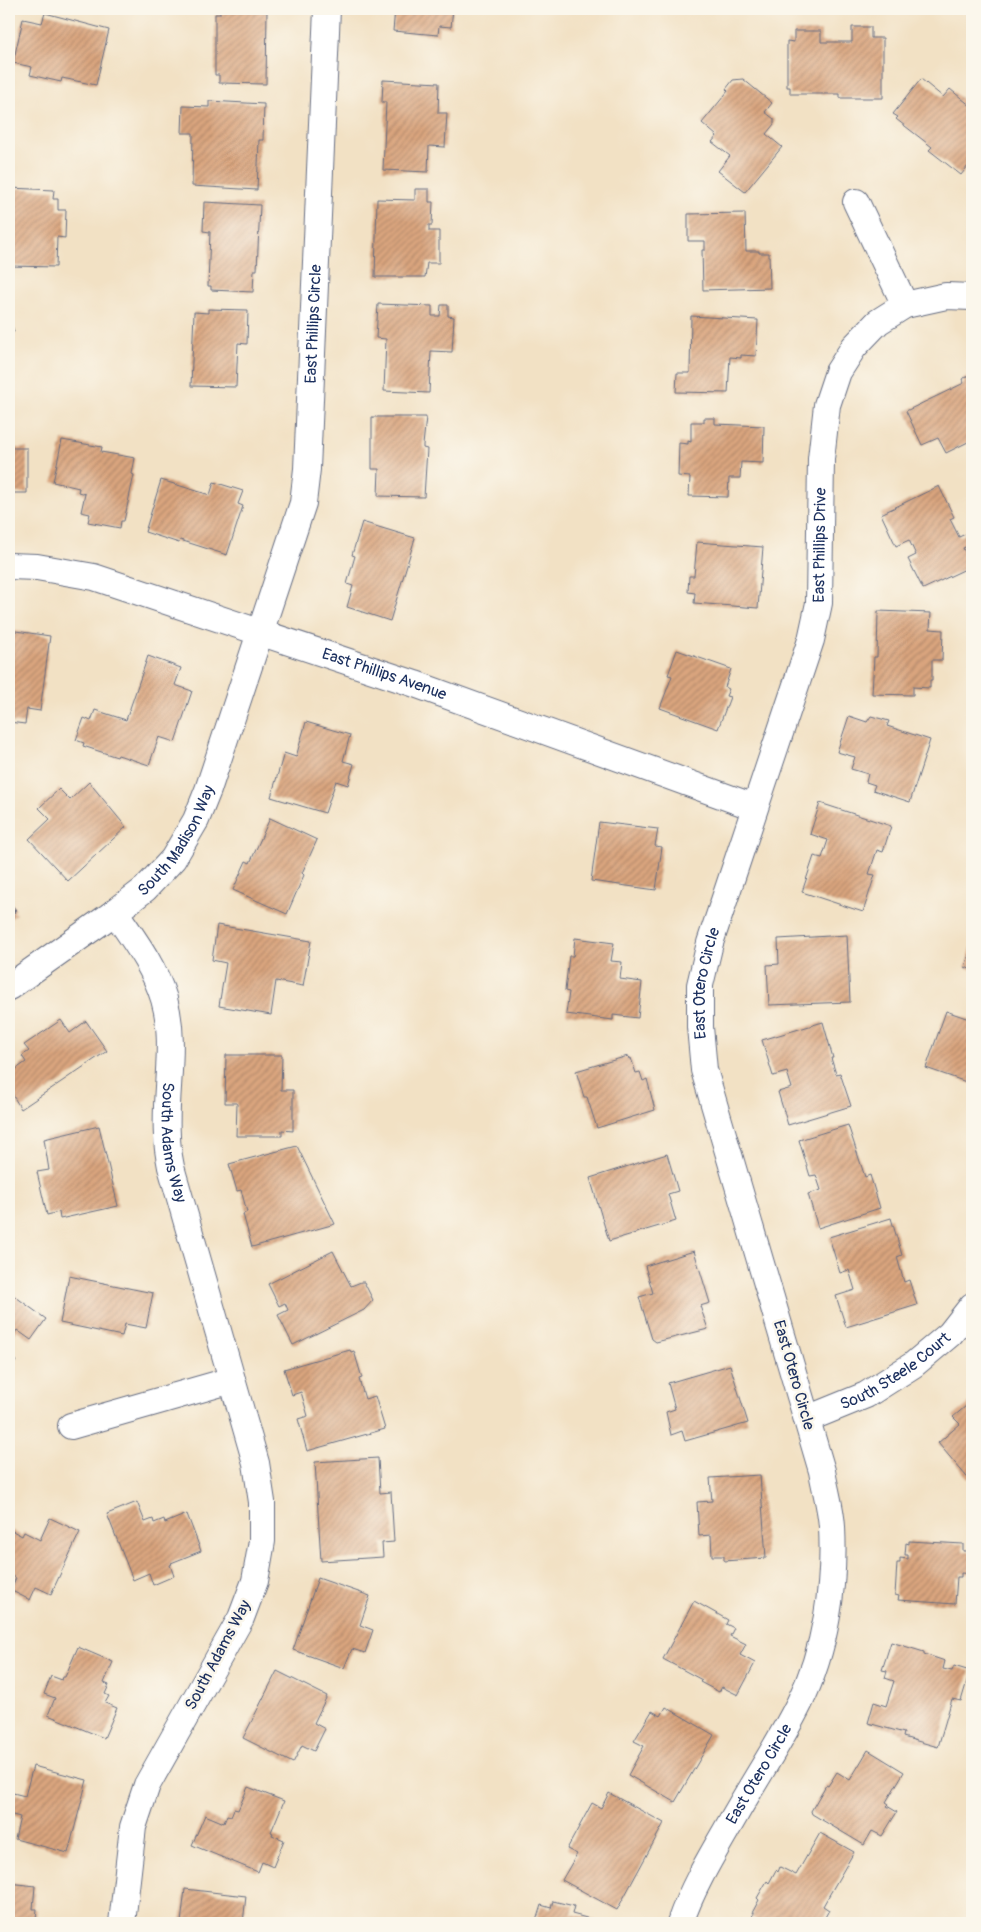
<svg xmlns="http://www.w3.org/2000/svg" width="981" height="1932" font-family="Pangolin,sans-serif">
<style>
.building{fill:url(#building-hatch)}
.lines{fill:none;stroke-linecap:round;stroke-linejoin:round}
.minor-casing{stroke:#666d82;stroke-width:28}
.minor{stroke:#fff;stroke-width:26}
.labels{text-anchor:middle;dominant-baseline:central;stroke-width:5;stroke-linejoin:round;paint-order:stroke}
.street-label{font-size:16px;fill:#1b2f5e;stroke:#fbf7ec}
</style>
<defs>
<pattern id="building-hatch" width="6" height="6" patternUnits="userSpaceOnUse" patternTransform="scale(1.25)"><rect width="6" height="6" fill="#daa57e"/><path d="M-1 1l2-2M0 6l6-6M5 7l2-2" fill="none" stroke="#b0876a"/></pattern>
</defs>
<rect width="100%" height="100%" fill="#fbf7ec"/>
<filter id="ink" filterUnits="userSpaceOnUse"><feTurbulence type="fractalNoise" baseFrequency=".02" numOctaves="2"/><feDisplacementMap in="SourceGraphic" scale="10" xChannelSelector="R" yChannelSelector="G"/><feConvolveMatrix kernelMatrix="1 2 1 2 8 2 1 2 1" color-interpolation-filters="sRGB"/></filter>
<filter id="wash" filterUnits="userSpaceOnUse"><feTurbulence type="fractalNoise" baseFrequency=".0096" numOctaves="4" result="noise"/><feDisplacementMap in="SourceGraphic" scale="20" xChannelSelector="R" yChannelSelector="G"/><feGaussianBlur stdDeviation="1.12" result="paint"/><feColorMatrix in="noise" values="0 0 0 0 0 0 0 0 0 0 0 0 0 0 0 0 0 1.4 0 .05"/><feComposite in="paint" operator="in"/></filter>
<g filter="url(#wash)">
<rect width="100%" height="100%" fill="#f2e1c4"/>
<g id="blocks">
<path class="building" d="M220 9H267L266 84 219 83V75H215V14H220Z
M395 9H453L451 27 439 26 438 35 393 31Z
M45 13 109 30 96 85 62 78 61 82 30 75 32 67 13 63 23 19 42 23Z
M852 27H871V38H883V98H840V94H790V87H787V41L794 42V31H821V42H852Z
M743 79 772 103 765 112 774 119V124L766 134 782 147 745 192 718 171 730 156 712 142 717 136 702 123 728 91 726 89 733 80Z
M921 79 943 97 950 89 972 107V161L961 175 929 150 932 147 896 119 898 117 893 114Z
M383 80 439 83 438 113H447L445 147 429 146 428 172 383 170 386 102H382Z
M209 101 264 104 263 140H259L257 190 192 186 193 133H182L183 106 209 107Z
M9 188 54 190 53 199H58V210H66L65 238 57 237 56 267 9 266Z
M415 189H429V202H433L432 225H429V231H439V263H427L425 277H375L377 199 415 200Z
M204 202 260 205 257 270H254L253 292 211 290V286H208L210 232 203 231Z
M745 213 746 251H759V253H769L770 288 703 290 702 250H705V241H688V214Z
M378 304 432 306V316H440L441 305H448V316L454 317 452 352 431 351 429 393 384 391 386 339 376 338Z
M208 309 248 310 247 344 238 343 236 387 191 386 194 312 208 313Z
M9 315 14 332 9 334Z
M691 316 758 320 756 356 741 355V358L730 357 728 393 676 392 677 373H690Z
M972 374V440L946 453 938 438 922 445 906 411 964 383 962 379Z
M372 417H426L423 445V448L427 449 424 497 378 496 379 469H372Z
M704 418H715V424L764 426 763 463 741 462 740 478H729L728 497 689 496 690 477 678 476 679 443 688 444V441L691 442V422H704Z
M62 440 102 447 101 452 135 458 132 474 134 475 124 521H121L120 528 88 522 90 514 81 512 85 494 78 492 79 488 53 482Z
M9 448H27V493H9Z
M161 480 210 495 214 482 243 491 238 504 243 506 227 555 180 540 179 543 145 532Z
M939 486 954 517 950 519 959 537 972 531V544L963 548 972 566 923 589 908 559 916 555 909 540 896 546 881 514Z
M362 522 415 538 390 621 347 607 353 586 347 584 355 556 352 555Z
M697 542 763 547 758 608 694 603 695 593 688 592 689 576H694Z
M878 611 931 613 930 629 943 630 942 660H932V680H930V688L913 687V695L872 694 874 657H877Z
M9 630 50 636 40 711 27 709 25 724 9 722Z
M677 650 731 669 725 687 729 689 726 696 730 697 718 729 660 708 672 676 668 675Z
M148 656 181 668 175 685 192 691 175 742 159 737 149 765 118 755 117 757 83 746 84 743 76 740 84 718 91 721 95 710 126 720Z
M849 716 867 722 871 716 889 721 887 726 930 740 910 802 873 790 875 785 866 782 868 774 851 769 855 757 837 752Z
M306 722 350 735 343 761 354 764 348 785 336 781 325 813 271 797 284 753 296 757Z
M89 782 126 827 68 881 29 839 50 819 39 808 59 789 70 800Z
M820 803 891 826 883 852 877 850 869 874 875 875 863 912 802 892 814 856 822 858 828 840 810 834Z
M270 818 317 840 302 873 304 875 287 914 233 890 246 861 250 863Z
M599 822 658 829 655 846 662 847 656 890 591 881Z
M9 901 16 910 13 911 16 914 9 920Z
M217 925 311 941 303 986 276 981 271 1015 219 1006 226 963 212 960Z
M847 935 850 1002 769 1005 767 965 779 964 778 939Z
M575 938 614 943 611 961 622 962 620 979 642 982 638 1018 613 1015V1020L566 1014 569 992 565 991 569 956H573Z
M972 946V970L965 967Z
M946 1011 972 1020V1084L926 1068Z
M61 1020 70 1033 86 1021 107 1051 21 1109 9 1089V1074L26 1062 22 1056 29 1051 24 1045Z
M823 1022 833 1058H831L836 1074 840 1073 851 1106 788 1125 778 1092 792 1088 787 1072 773 1076 762 1040Z
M226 1055H282L281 1090H293V1131L282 1130V1136H236L237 1103H225Z
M628 1056 629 1059 631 1058 636 1073 640 1072 643 1081 647 1079 655 1110 597 1128 587 1097H584L576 1071Z
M848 1125 865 1177 870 1175 880 1208 818 1228 808 1194 821 1190 816 1175 810 1176 799 1140Z
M99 1126 118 1206 60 1219 59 1212 47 1215 37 1172 49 1170 44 1139Z
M297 1146 335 1224 252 1247 243 1214 247 1212 241 1190 237 1191 229 1164Z
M667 1154 678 1191 668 1194 676 1221 609 1241 590 1178Z
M891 1218 902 1255 897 1257 904 1282 909 1280 917 1305 846 1327 836 1296 855 1290 849 1270 840 1273 829 1237Z
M333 1251 351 1286 361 1282H364L373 1300 364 1310 293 1345 278 1315 288 1310 285 1303 279 1306 268 1284Z
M694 1251 710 1303 700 1306 708 1329 656 1342 652 1339 639 1297 653 1293 645 1266Z
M69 1276 153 1293 146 1328 125 1324 122 1336 60 1323Z
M9 1292 46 1319 31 1340 17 1330 9 1341Z
M350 1350 351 1352 354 1351 362 1378 359 1379 365 1399 375 1396 385 1429 307 1451 298 1419 308 1416 301 1392 292 1395 284 1369Z
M9 1355 16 1361 9 1371Z
M730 1365 748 1423 685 1441 682 1431 671 1435 666 1412 675 1409 668 1383Z
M972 1401V1483L938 1443 960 1424 953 1417Z
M378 1458 380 1493 391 1492 394 1542 382 1543 383 1557 321 1561 315 1462Z
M760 1475 766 1558 724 1561V1556H712L711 1535 699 1536 697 1502 712 1501 710 1478Z
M137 1502 145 1522 153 1519 154 1523 164 1519 165 1523 187 1514 201 1551 171 1563 172 1564 170 1565 174 1576 153 1585 149 1573 133 1580 107 1514Z
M50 1518 80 1532 51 1594 36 1587 30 1600 10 1590 16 1578 9 1574V1529L22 1536 24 1532 40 1540Z
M909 1541 963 1544V1551H972V1574L961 1573V1577H957L955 1604 898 1600 899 1596 895 1595 897 1563H900V1558L908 1559V1555H905L906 1543 909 1544Z
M318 1578 370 1596 360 1625 373 1630 365 1653 352 1649 344 1668 293 1650Z
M694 1601 728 1620 726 1624 734 1628 730 1636 746 1644 740 1655 755 1663 738 1695 722 1687 719 1692 700 1682 702 1680 663 1659Z
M891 1642 924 1652V1654L945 1661 943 1669 952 1671 954 1666 970 1671 961 1701 952 1699 938 1747 903 1737 904 1733 868 1723 874 1702 886 1706 894 1681 885 1678 887 1671 882 1670Z
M78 1647 113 1662 104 1683 109 1685 105 1694 109 1696 105 1703 117 1708 104 1738 48 1715 55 1698 44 1694 51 1676 62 1680 63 1677H65Z
M277 1671 327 1696 314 1723 325 1729 314 1751 302 1745 293 1763 243 1738Z
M666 1707 714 1735 675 1802 628 1775 644 1746 634 1741 652 1711 661 1716Z
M868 1750 904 1772 886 1802 889 1804 887 1806 897 1812 882 1836 872 1831 864 1845 812 1814 811 1811 826 1785 828 1786 837 1772 850 1780Z
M33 1766 87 1780 68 1853 15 1839 20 1817 9 1814 13 1793 25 1796Z
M248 1787 284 1801 271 1832 273 1833 272 1835 284 1840 273 1867 262 1862 258 1872 192 1845 205 1815 224 1823 227 1815 231 1816 234 1809 238 1810Z
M609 1793 664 1823 617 1910 562 1880 577 1854 567 1849 592 1803 601 1808Z
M820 1833 854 1852 823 1906 829 1910 822 1923H761L751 1918 754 1913H752L759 1900 757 1898 767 1881 769 1883 776 1870 778 1872 780 1867 796 1875Z
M9 1883 35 1886 33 1909H37L36 1919H38V1923H9Z
M185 1889 246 1896 243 1923H181Z
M553 1901 574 1906 572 1914 605 1923H525L526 1919 536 1921 541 1905 551 1908Z"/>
</g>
</g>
<g filter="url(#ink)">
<use href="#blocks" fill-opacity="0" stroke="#666d82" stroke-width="1"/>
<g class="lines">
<g class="minor-casing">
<g id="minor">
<path d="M856 202 905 305"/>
<path id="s1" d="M9 566 37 567 94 577 415 684 754 807"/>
<path id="s2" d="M115 912C134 940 154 966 164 999 177 1043 164 1091 167 1136 167 1146 169 1157 171 1167L256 1463 262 1502V1541L255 1581 241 1618 147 1785 133 1827 122 1923"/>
<path id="s3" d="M9 987 115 912 145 889 173 859 196 820 208 790 303 503 307 469 327 9"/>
<path id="s4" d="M807 1419 866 1395 913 1365 950 1334 972 1306"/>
<path d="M71 1426 232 1380"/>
<path id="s5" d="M680 1923C693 1885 715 1850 735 1815 756 1778 780 1742 799 1704 826 1650 835 1586 832 1527 831 1508 825 1489 822 1471L704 1070 700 1027V985L710 943 811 640 819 603 821 459 827 405 838 372 854 347 878 322 905 305 946 296 972 297"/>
</g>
</g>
<use href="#minor" class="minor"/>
</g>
</g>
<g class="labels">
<g class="street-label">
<text stroke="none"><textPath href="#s3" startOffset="768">East Phillips Circle</textPath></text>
<text stroke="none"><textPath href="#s5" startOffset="1450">East Phillips Drive</textPath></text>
<text stroke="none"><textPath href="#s1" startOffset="392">East Phillips Avenue</textPath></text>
<text stroke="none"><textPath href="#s3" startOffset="226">South Madison Way</textPath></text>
<text stroke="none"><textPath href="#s5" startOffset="994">East Otero Circle</textPath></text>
<text stroke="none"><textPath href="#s2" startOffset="245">South Adams Way</textPath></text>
<text stroke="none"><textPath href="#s4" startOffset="101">South Steele Court</textPath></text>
<text transform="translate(794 1375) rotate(74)">East Otero Circle</text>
<text transform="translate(218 1655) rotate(-62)">South Adams Way</text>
<text stroke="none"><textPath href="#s5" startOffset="169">East Otero Circle</textPath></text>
</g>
</g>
<rect width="981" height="1932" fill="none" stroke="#fbf7ec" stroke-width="30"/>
</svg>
